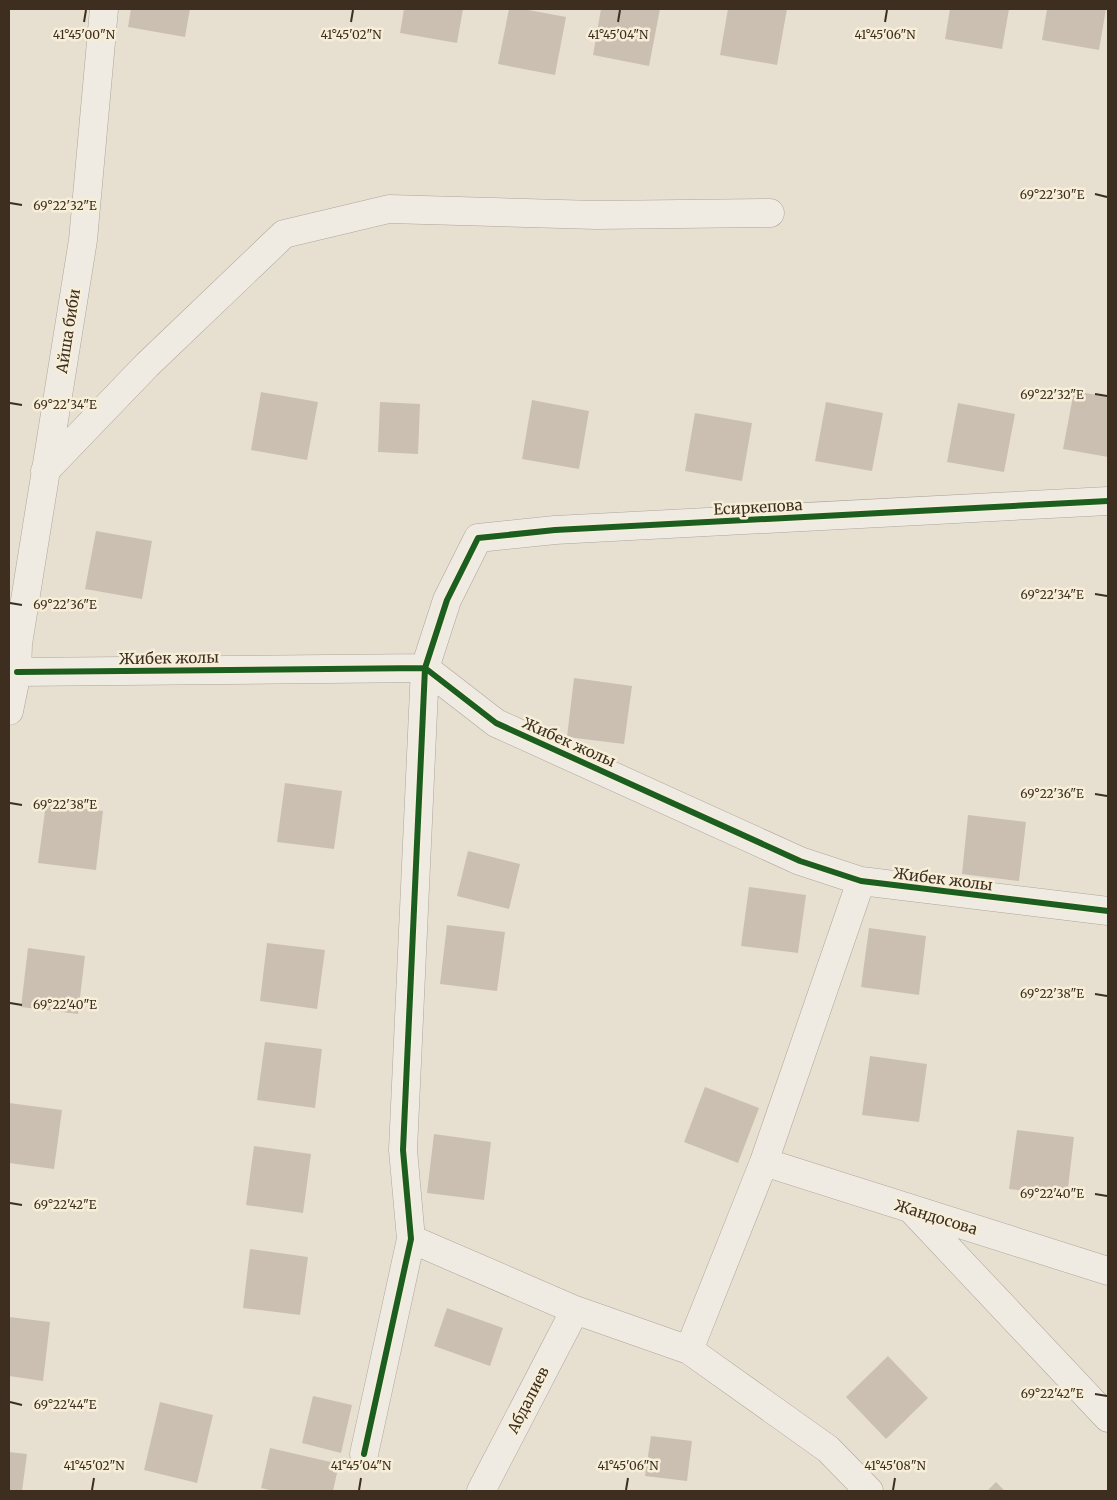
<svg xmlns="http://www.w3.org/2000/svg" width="1117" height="1500" font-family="Merriweather,serif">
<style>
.building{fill:#cbbfb2}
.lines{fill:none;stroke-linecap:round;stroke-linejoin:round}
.street-casing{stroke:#ada599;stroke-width:29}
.street{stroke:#efebe3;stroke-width:28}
.cycleway-casing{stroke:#f7eed8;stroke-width:9}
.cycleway{stroke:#1b5e20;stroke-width:6}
.ticks{fill:none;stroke:#3d2e20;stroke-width:2}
.labels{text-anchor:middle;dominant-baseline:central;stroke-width:5;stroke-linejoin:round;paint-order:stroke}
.street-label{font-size:15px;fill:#3d2e20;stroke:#f7eed8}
.ticks-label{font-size:12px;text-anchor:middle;fill:#3d2e20;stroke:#f7eed8;stroke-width:5;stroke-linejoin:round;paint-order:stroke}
</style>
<rect width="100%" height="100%" fill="#e7e0d1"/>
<path class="building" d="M131 9H190L185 37 128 27Z
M404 9H463L457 43 400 33Z
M509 9H523L566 17 555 75 498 64Z
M601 9H660L649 66 593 55Z
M728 9H787L777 65 720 55Z
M950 9H1009L1002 49 945 39Z
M1047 9H1106L1099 50 1042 40Z
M1074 391 1108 397V457L1063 449Z
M261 392 318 402 307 460 251 450Z
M532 400 589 411 579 469 522 459Z
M380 402 420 404 418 454 378 452Z
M826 402 883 413 872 471 815 461Z
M958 403 1015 414 1004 472 947 462Z
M695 413 752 423 742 481 685 471Z
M96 531 152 541 142 599 85 589Z
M574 678 632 686 624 744 567 737Z
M285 783 342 791 334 849 277 842Z
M46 804 103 811 96 870 38 863Z
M968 815 1026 822 1019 881 962 874Z
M468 851 520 864 509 909 457 896Z
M749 887 806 895 798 953 741 946Z
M447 925 505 932 497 991 440 984Z
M869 928 926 936 919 995 861 987Z
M267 943 325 950 317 1009 260 1001Z
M28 948 85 956 78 1014 21 1007Z
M265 1042 322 1049 315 1108 257 1100Z
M870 1056 927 1064 919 1122 862 1115Z
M705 1087 759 1108 738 1163 684 1142Z
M9 1103 62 1110 54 1169 9 1163Z
M1017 1130 1074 1137 1067 1196 1009 1189Z
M434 1134 491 1142 484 1200 427 1193Z
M254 1146 311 1154 303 1213 246 1205Z
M250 1249 308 1257 300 1315 243 1308Z
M447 1308 503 1328 490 1366 434 1346Z
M9 1317 50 1322 43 1381 9 1376Z
M888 1356 928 1398 886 1439 846 1397Z
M313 1396 352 1405 341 1453 302 1443Z
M160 1402 213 1415 197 1483 144 1470Z
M651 1436 692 1441 687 1481 645 1476Z
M270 1448 339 1464 333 1491H273L261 1488Z
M9 1452 27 1454 22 1491H9Z
M996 1482 1005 1491H987Z"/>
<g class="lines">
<g class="street-casing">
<path id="street" d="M45 471 147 365 284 234 389 209 596 215 770 213
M17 672 425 668 496 723 800 861 861 881 1108 911
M9 711 17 672 18 644 83 240 104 9
M764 1162 1108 1271
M912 1210 1108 1418
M411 1239 575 1310 689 1350 828 1449 869 1491
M689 1350 764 1162 861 881
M364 1454 411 1239 403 1150 425 668 447 600 478 538 555 530 1108 501
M481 1491 575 1310"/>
</g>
<use href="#street" class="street"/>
<g class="cycleway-casing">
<path id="cycleway" d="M17 672 425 668 496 723 800 861 861 881 1108 911
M364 1454 411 1239 403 1150 425 668 447 600 478 538 555 530 1108 501"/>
</g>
<use href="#cycleway" class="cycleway"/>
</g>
<path class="ticks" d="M84 22 86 10M351 22 353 10M618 22 620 10M885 22 887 10M1095 194 1107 197M10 203 22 205M1095 394 1107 396M10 403 22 405M1095 594 1107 596M10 603 22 605M1095 794 1107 796M10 803 22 805M1095 994 1107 996M10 1003 22 1005M1095 1194 1107 1196M10 1203 22 1205M1095 1394 1107 1396M10 1402 22 1405M92 1490 94 1478M359 1490 361 1478M626 1490 628 1478M893 1490 895 1478"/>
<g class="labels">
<g class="street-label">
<text transform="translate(68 331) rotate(-81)">Айша биби</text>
<text transform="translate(758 507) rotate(-3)">Есиркепова</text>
<text transform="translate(169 658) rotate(-1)">Жибек жолы</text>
<text transform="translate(569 742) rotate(24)">Жибек жолы</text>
<text transform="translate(943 879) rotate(7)">Жибек жолы</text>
<text transform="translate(936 1217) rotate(17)">Жандосова</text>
<text transform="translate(528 1400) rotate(-63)">Абдалиев</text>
</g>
</g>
<g class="ticks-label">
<text x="84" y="39">41°45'00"N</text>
<text x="351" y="39">41°45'02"N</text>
<text x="618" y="39">41°45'04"N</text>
<text x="885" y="39">41°45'06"N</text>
<text x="1052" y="199">69°22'30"E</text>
<text x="65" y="210">69°22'32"E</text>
<text x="1052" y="399">69°22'32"E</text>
<text x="65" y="409">69°22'34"E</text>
<text x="1052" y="599">69°22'34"E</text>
<text x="65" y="609">69°22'36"E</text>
<text x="1052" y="798">69°22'36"E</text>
<text x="65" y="809">69°22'38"E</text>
<text x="1052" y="998">69°22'38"E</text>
<text x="65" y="1009">69°22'40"E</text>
<text x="1052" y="1198">69°22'40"E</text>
<text x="65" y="1209">69°22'42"E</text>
<text x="1052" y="1398">69°22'42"E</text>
<text x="65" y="1409">69°22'44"E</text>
<text x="94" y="1470">41°45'02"N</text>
<text x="361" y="1470">41°45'04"N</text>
<text x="628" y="1470">41°45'06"N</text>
<text x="895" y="1470">41°45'08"N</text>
</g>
<rect width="1117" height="1500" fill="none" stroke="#3d2e20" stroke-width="20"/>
</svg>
